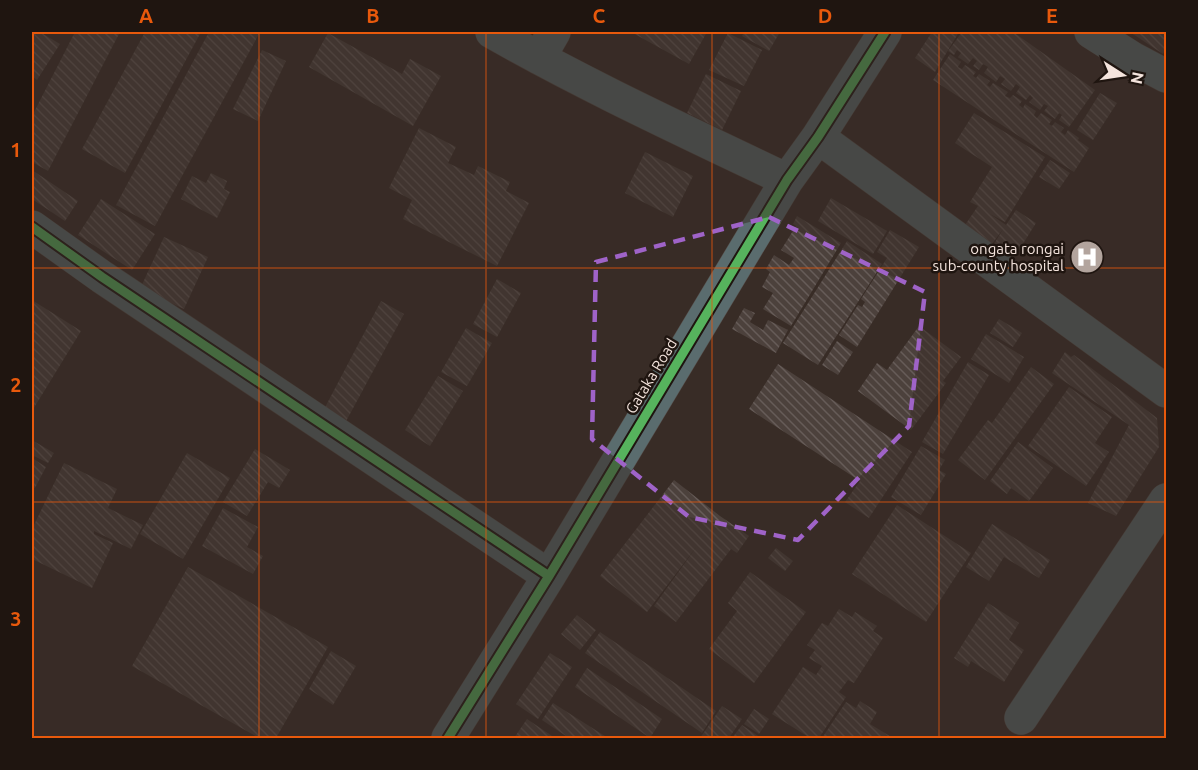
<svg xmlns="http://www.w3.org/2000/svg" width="1198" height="770" font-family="Ubuntu,sans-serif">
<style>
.building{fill:url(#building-back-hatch)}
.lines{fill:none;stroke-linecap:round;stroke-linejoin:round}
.minor-casing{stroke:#544a45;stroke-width:34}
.minor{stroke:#5a6c6e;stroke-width:33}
.cycleway-casing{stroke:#1f1510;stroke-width:13}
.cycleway{stroke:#56b35d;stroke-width:9}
.marked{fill:none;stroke:#9f63c8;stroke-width:4.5;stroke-dasharray:12 8;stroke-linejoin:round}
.grid{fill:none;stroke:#e8590c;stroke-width:1.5;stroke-opacity:0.55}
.labels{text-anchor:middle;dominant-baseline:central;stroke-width:5;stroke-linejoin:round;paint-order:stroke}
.poi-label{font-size:15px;fill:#f4e4dd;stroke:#1f1510;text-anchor:end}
.street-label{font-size:15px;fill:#f4e4dd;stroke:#1f1510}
.neatline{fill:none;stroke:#e8590c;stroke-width:2}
.grid-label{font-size:20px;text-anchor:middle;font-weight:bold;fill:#e8590c}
</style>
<defs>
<pattern id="building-back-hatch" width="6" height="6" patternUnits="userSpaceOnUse" patternTransform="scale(1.5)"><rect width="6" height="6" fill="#4c413c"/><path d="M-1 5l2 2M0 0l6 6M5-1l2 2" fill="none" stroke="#665c58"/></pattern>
</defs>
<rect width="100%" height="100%" fill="#382c26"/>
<path class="building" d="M32 32H40L60 44 37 80 32 76Z
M75 32H120L48 171 32 162V116Z
M145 32H201L125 173 82 149Z
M209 32H260L155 226 116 205Z
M631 32H707L689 64Z
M744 32H780L769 51 742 36Z
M932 32H959L935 72 915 58Z
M962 32H1013L1095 90 1069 127 1059 120 1062 115 1059 113 1055 119 1044 111 1048 106 1044 104 1040 110 1029 102 1033 98 1030 95 1026 100 1016 93 1020 87 1016 84 1011 91 1001 84 1005 79 1000 76 996 82 984 73 988 67 983 64 979 70 973 66 977 61 973 58 968 64 958 57 961 53 957 50 954 55 948 51Z
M1130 32H1166V53L1164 52 1163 54Z
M328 33 402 74 410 59 441 76 413 126 309 67Z
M728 33 762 50 744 86 709 70Z
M262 50 286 61 258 121 233 109Z
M950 54 961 62 958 67 962 69 965 65 976 72 973 76 976 78 979 74 990 81 987 85 990 87 993 83 1008 92 1005 96 1010 98 1013 95 1022 101 1019 105 1023 108 1025 104 1036 111 1034 115 1037 118 1041 113 1052 120 1049 124 1052 126 1055 122 1064 128 1061 132 1065 135 1068 130 1079 138 1078 140 1089 148 1074 172 933 80Z
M706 74 741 91 722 130 687 113Z
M1100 93 1117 103 1093 140 1077 130Z
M974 113 1045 157 1005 222 990 214 1006 225 1016 210 1036 223 1014 258 994 244 1003 229 992 244 965 225 978 206 970 202 992 167 955 143Z
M419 128 456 147 448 163 474 175 478 166 510 182 506 191 529 203 497 266 403 219 412 200 389 188Z
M645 152 693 176 673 217 625 193Z
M1050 160 1070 173 1059 189 1039 177Z
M32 170 78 201 65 221 32 199Z
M211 173 227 181 224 189 230 192 217 218 181 199 192 176 206 183Z
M831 198 887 231 873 254 818 221Z
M101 199 155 234 132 270 78 235Z
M797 216 841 243 791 326 763 309 773 293 762 287 770 272 766 269 774 255 789 265 794 258 781 250 796 226 793 224Z
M890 230 919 247 857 347 839 335 858 305 862 307 865 302 861 299 887 258 877 252Z
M164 237 208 257 184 309 140 289Z
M847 241 882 264 818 365 783 343Z
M497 279 521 293 497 337 473 324Z
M32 300 81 331 32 411Z
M381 301 404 314 344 425 322 413Z
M744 308 755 313 750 322 763 330 768 320 788 330 776 353 732 329Z
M999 319 1022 333 1013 347 990 333Z
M919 326 961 357 943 381 946 383 911 430 858 391 877 363 887 370Z
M466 328 492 343 467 386 441 372Z
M986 334 1024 357 1009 383 971 359Z
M837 341 853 352 838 375 822 365Z
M1065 352 1071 357 1074 355 1157 418 1159 447 1116 516 1088 503 1129 425 1052 373Z
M968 362 989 375 943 454 922 442Z
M778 364 912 452 869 518 845 502 860 481 749 409Z
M1031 367 1054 384 985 480 958 460 988 420 992 423Z
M438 376 463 391 430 446 405 430Z
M1069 387 1112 417 1095 443 1109 452 1086 486 1028 446Z
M32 440 54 453 48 463 32 455Z
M1018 442 1053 468 1029 501 1011 488 1007 494 990 481Z
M921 446 945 460 939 470 946 474 921 515 891 497Z
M255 449 290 470 279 488 268 482 247 516 223 502Z
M187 453 230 478 183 559 140 534Z
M32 458 46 467 35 488 32 486Z
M64 463 117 489 108 508 143 525 131 549 94 531V534L113 543 92 588 32 559V529Z
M674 480 720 516 749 536 737 553 731 549 676 622 654 606 697 546 647 612 600 576Z
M897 505 971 553 926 622 852 574Z
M223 508 258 527 247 547 263 556 253 574 202 546Z
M992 524 1050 560 1039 578 1004 557 989 581 966 567Z
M776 548 793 561 785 571 768 558Z
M188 567 328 647 276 738H259L132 666Z
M750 572 806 612 754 683 709 649 737 611 728 603Z
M988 603 1019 623 1009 640 1024 650 1004 682 971 661 968 667 954 658Z
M839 609 852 617 855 612 877 626 873 631 883 638 854 683 848 680 839 692 846 697 819 738H810L772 714 803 667 816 675 822 666 809 658 815 650 807 645 822 623 828 626Z
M577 615 596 630 580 650 561 634Z
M600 632 716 711 702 733 585 653Z
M331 651 356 666 333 705 309 689Z
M550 653 572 667 538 719 516 704Z
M587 668 662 719 650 738 575 687Z
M860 701 877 712 870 724 893 738H822L846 702 856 708Z
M553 703 608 738H569L542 720Z
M722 706 742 719 729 738H700Z
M754 709 769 719 759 734 744 724Z
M527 719 555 738H514Z
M742 725 761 738H732Z"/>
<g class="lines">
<g class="minor-casing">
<path id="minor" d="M492 32C587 86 687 132 787 180
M1091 32 1132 58 1166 76
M539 58 554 32
M818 137 1166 391
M32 227 102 277 549 576
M1021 718 1166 500
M448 738 549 576 787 180 818 137 885 32"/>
</g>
<use href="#minor" class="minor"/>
<g class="cycleway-casing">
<path id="cycleway" d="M32 227 102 277 549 576
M448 738 549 576 787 180 818 137 885 32"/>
</g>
<use href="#cycleway" class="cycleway"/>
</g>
<path d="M0 0H1198V770H0ZM769 217 925 292 909 426 798 540 689 517 592 439 596 262Z" fill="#382c26" fill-opacity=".55" fill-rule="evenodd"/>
<path class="marked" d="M769 217 925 292 909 426 798 540 689 517 592 439 596 262Z"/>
<path class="grid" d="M259 32V738M486 32V738M712 32V738M939 32V738M32 268H1166M32 502H1166"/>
<defs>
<g id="hospital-disc" transform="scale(1.725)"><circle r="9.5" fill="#b2a49d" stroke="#1f1510"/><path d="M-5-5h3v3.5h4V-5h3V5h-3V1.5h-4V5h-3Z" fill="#fff"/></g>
</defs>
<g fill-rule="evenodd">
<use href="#hospital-disc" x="1087" y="257"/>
</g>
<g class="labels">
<g class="poi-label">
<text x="1064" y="248">ongata rongai<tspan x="1064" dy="17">sub-county hospital</tspan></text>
</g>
<g class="street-label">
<text transform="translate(651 376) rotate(-59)">Gataka Road</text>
</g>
</g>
<rect width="1198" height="770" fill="none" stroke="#1f1510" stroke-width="66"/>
<g transform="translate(1123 75) rotate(102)" stroke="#1f1510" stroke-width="4.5" paint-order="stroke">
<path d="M0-4.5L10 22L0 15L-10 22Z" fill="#f4e4dd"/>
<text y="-9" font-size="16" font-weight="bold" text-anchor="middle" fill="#f4e4dd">N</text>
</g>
<rect x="33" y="33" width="1132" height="704" class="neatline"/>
<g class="grid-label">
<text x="146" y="23">A</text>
<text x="373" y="23">B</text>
<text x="599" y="23">C</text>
<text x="825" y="23">D</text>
<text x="1052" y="23">E</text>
<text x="16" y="157">1</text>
<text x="16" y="392">2</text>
<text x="16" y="626">3</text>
</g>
</svg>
